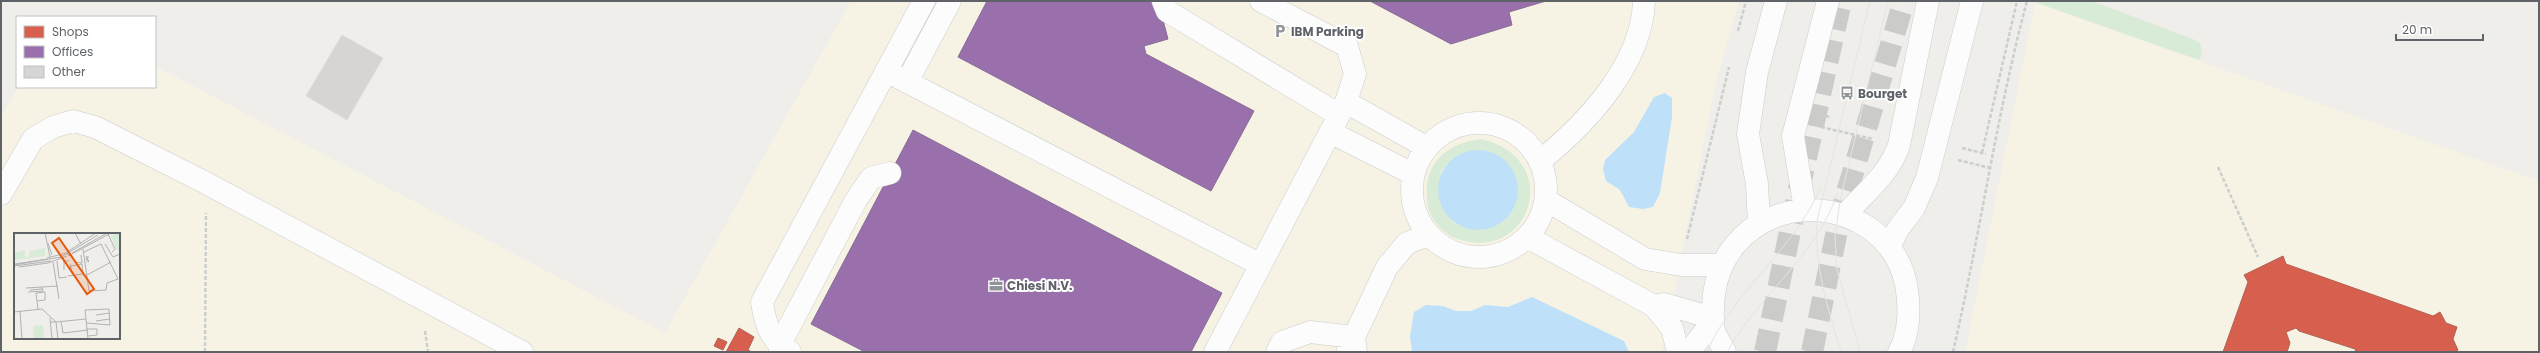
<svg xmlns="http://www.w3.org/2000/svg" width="2540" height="353" font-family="Poppins,sans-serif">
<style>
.commercial{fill:#f7f3e4;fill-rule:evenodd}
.green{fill:#d8ebd6;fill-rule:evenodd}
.water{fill:#bfe0f9}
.shops{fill:#d6604d;stroke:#b26155}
.offices{fill:#9970ab;stroke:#886c97}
.building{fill:#d6d5d3;stroke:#deddd9}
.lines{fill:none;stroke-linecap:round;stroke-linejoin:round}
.highway-tunnel{stroke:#cbcbca;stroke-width:22;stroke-dasharray:22 11;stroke-linecap:butt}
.minor-casing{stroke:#cbcccc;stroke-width:23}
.path{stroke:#cacfcc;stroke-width:2.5;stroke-dasharray:4 2;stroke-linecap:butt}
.minor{stroke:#fdfcfc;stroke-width:22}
.tram{stroke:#e4e4e4;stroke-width:1}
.labels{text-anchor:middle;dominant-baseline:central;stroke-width:4;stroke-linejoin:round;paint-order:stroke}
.poi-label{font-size:12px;font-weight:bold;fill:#5f6368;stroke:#fff;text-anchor:start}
.inset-road{fill:none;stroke:#b1b2b2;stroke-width:1}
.view{fill:#e8590c;fill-opacity:0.15;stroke:#e8590c;stroke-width:2}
.inset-edge{fill:none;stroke:#5f6368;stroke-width:2}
</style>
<rect width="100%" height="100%" fill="#efeeea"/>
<path class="commercial" d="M851 1H1739L1716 82 1662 352H1V117L18 87H155V66L665 333ZM15 234H119V338H15Z
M2035 3 2539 181V352H1965Z"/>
<path class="green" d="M2032 1H2092L2195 40 2200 43 2202 53 2199 60Z
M1481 139C1567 159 1529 267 1455 238 1444 234 1431 220 1428 207 1421 167 1442 144 1481 139ZM1470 151 1506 219C1488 231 1474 232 1454 223L1441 173C1449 161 1457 156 1470 151Z"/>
<path class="water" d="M1665 93 1672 98V117L1660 193 1653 207 1643 209 1629 207 1620 190 1606 181 1603 169 1605 160 1634 132 1654 97Z
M1438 190a40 40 0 1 1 80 0a40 40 0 1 1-80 0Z
M1532 297 1624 341 1629 352H1412L1410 336 1414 312 1426 305 1443 306 1456 311H1471L1485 305 1508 307Z"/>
<path class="shops" d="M2283 256 2286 264 2433 316 2440 312 2446 323 2457 327 2453 339 2458 350 2455 352H2356L2355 349 2299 331 2296 328 2286 332 2290 343 2287 352H2223L2248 282 2244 275Z
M739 328 754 337 748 350 752 352H726Z
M718 338 727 342 723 350 714 346Z"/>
<path class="offices" d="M987 1H1158L1168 39 1144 46 1146 54 1254 111 1211 191 958 57Z
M1370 1H1546L1509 12 1512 25 1451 44Z
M913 130 1222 293 1191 352H865L811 324Z"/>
<path class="building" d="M342 35 383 58 347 120 306 96Z"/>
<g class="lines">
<path class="highway-tunnel" d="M1765 352 1797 198 1841 1
M1812 352 1840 216 1904 1"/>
<g class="minor-casing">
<path id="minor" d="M1163 1 1167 11 1339 115
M886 71 1259 264
M907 82 950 1
M1346 102 1426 147
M1412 190a67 67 0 1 1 134 0a67 67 0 1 1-134 0Z
M1330 132 1413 174
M1540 161C1586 124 1642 65 1644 1
M1 194 33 139 53 127 73 121 95 127 206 183 522 352
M1546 200 1645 259 1681 265H1721
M1805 209 1793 136 1828 1
M1845 215C1865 192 1889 175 1899 145L1928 1
M1759 224 1757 184 1748 134 1757 72 1776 1
M1527 237 1654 306 1664 304 1713 318
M1890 246 1898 229 1914 208 1927 178 1972 1
M1654 306 1672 328 1678 352
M779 346 856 200 871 178 890 173
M790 352C770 341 765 323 762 302L924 1
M1215 352 1346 102 1355 74 1347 46 1261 1
M1277 352 1282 342 1310 332 1354 337 1348 349
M1356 352 1354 337 1387 267 1407 243 1428 235
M1689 352 1713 321
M1725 352C1722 346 1718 340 1715 333 1711 322 1713 306 1714 294 1724 219 1808 187 1869 228 1889 242 1901 260 1906 284 1910 306 1910 333 1899 352"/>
</g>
<path class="path" d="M1738 31 1746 1
M1825 116 1831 117
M1866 125 1875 128
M1821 127 1873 139
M1962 148 1986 154
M1982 153 2017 1
M1958 160 1990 168
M2218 167 2258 257
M1687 239 1729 67
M425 331 428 352
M205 352 206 213
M1953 352C1980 235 1996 117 2027 1"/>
<use href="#minor" class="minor"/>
<path class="tram" d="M1707 352C1733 291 1793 251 1820 189
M1727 352C1758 296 1817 255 1837 194
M1841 352C1828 309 1814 266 1817 221L1870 1
M1860 352 1837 269 1835 236 1840 201 1888 1"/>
</g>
<defs>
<g id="parking-bare" transform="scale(1.08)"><path d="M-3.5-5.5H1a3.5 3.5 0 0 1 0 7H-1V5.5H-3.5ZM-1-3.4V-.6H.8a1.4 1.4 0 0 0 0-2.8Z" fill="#919496" stroke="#fff" stroke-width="2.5" paint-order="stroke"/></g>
<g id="bus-bare" transform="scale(1.08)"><path d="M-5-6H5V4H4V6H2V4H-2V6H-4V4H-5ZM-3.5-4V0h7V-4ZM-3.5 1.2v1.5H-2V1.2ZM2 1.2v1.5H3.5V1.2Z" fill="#919496" stroke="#fff" stroke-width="2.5" paint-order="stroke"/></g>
<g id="office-bare" transform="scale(1.08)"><path d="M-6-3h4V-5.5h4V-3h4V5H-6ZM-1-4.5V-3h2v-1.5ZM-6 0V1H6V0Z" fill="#919496" stroke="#fff" stroke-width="2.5" paint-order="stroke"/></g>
</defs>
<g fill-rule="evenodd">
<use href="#parking-bare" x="1280" y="31"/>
<use href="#bus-bare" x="1847" y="93"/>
<use href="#office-bare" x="996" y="285"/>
</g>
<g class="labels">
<g class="poi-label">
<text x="1291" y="31">IBM Parking</text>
<text x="1858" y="93">Bourget</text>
<text x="1007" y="285">Chiesi N.V.</text>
</g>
</g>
<g transform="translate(14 233)">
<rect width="106" height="106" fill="#efeeea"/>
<path d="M103 0H106V18L102 16 97 3ZM31 15V23L0 27V20L11 17V24H13L16 23 15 18ZM29 92 30 106H20L19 93Z" fill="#d8ebd6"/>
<path class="inset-road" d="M31 0 36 24M61 0 67 11M94 1 101 16 98 19M34 10 38 22M91 11 99 24 106 21M69 16 75 58 92 57 93 50 104 46 87 11 70 19M54 18 57 21 55 23 53 19 82 0M58 20 93 0M56 22 97 0M72 23 74 27 75 28 74 29 72 26H73V25H74V23M33 25 52 20M43 28 45 45 53 44M39 29 45 66M61 29 68 30 67 22M1 31 34 26M56 31 57 38V33M0 32 47 24 84 2M0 33 37 28M5 34 34 30 53 23M50 37V28H55M73 42 97 29M54 43 69 41 68 31 57 33M12 55 44 53M16 57 28 56M14 59 29 58 28 54M23 68 31 67V59L22 60 24 76M6 78 8 106M0 79 28 76 42 89 72 86 74 106M82 82 96 80M36 85 38 106M72 86 71 77 95 76 96 92 73 90M47 88 49 100 74 97M82 88 96 86M36 89H42L44 106M73 96H83V102L74 103"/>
<path class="view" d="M45 5 80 56 73 61 38 10Z"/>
<rect width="106" height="106" class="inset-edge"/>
</g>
<rect width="2540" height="353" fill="none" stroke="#5f6368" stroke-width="4"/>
<rect x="16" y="16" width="140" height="72" fill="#ffffff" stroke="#bfc1c3"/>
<rect x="24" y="26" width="20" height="12" fill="#d6604d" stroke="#bfc1c3"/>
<text x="52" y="36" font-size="12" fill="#5f6368">Shops</text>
<rect x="24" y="46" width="20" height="12" fill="#9970ab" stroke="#bfc1c3"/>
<text x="52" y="56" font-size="12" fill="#5f6368">Offices</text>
<rect x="24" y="66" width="20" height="12" fill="#d6d5d3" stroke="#bfc1c3"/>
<text x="52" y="76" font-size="12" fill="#5f6368">Other</text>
<path d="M2396 34v6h87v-6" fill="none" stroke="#5f6368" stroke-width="2"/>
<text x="2402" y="34" font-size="12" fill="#5f6368" stroke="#ffffff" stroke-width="3" paint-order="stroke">20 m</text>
</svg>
